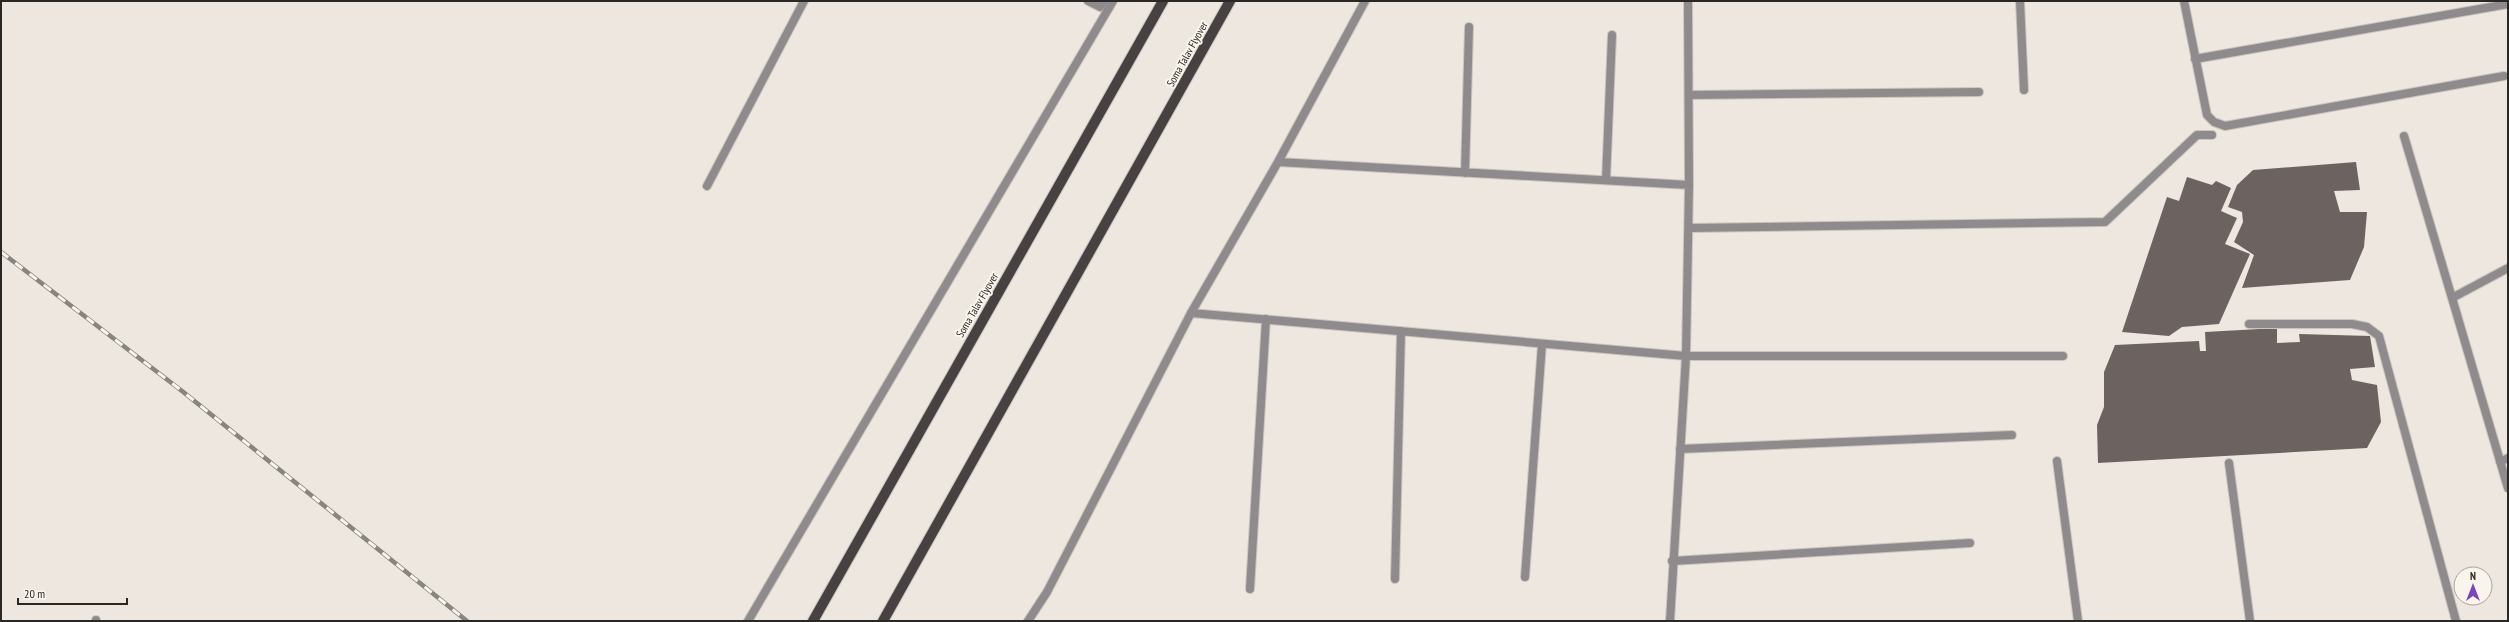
<svg xmlns="http://www.w3.org/2000/svg" width="2509" height="622" font-family="'PT Sans Narrow',sans-serif">
<style>
.building{fill:#6c6360}
.lines{fill:none;stroke-linecap:round;stroke-linejoin:round}
.service-casing{stroke:#cac5be;stroke-width:10}
.minor-casing{stroke:#cac5be;stroke-width:10}
.primary-casing{stroke:#cac5be;stroke-width:12}
.service{stroke:#8f8b8c;stroke-width:8}
.minor{stroke:#8f8b8c;stroke-width:8}
.primary{stroke:#484142;stroke-width:10}
.rail-casing{stroke:#88847f;stroke-width:4.5}
.rail{stroke:#faf5ec;stroke-width:3;stroke-dasharray:9;stroke-linecap:butt}
.labels{text-anchor:middle;dominant-baseline:central;stroke-width:4;stroke-linejoin:round;paint-order:stroke}
.street-label{font-size:11px;fill:#2a2825;stroke:#faf5ec}
</style>
<rect width="100%" height="100%" fill="#ede7df"/>
<path class="building" d="M2356 162 2360 190 2334 191 2340 212H2367L2364 247 2350 280 2242 288 2254 255 2234 242 2243 222 2242 212 2228 207 2237 185 2253 170Z
M2187 177 2212 185 2216 181 2231 188 2221 211 2237 218 2225 244 2250 254 2219 324 2182 327 2169 336 2122 332 2167 197 2179 201Z
M2277 328V343L2300 342 2299 334 2370 336 2375 367 2350 369 2352 380 2377 385 2381 422 2367 448 2098 463 2097 425 2104 407V372L2115 345 2199 341 2200 351H2206L2205 332Z"/>
<g class="lines">
<g class="service-casing">
<path id="service" d="M1088 1 1100 7 1104 1
M707 186 804 1
M96 620V621"/>
</g>
<g class="minor-casing">
<path id="minor" d="M1688 1 1689 185
M2020 1 2024 90
M2184 1 2207 115 2214 122 2225 126 2504 76
M2195 59 2508 4
M1689 95 1979 92
M2404 136 2452 298
M1278 162 1689 185 1686 356 1670 621
M1465 173 1469 27
M1606 180 1612 35
M1689 228 2105 222 2197 135H2212
M2508 268 2452 298 2508 488
M1191 313 1686 356H2063
M2249 324H2352L2367 327 2379 336 2456 621
M1680 449 2012 435
M2057 461 2078 621
M2500 462 2508 458
M2229 463 2250 621
M1672 561 1970 543
M1525 577 1542 344
M1395 579 1401 331
M1250 589 1266 319
M748 621 1113 1
M1028 621 1047 592 1191 313 1278 162 1365 1"/>
</g>
<g class="primary-casing">
<path id="primary" d="M813 621 1163 1
M883 621 1230 1"/>
</g>
<use href="#service" class="service"/>
<use href="#minor" class="minor"/>
<use href="#primary" class="primary"/>
<g class="rail-casing">
<path id="rail" d="M1 252 182 391 467 621"/>
</g>
<use href="#rail" class="rail"/>
</g>
<g class="labels">
<g class="street-label">
<text transform="translate(1187 54) rotate(-61)">Soma Talav Flyover</text>
<text transform="translate(977 305) rotate(-60)">Soma Talav Flyover</text>
</g>
</g>
<rect width="2509" height="622" fill="none" stroke="#2a2825" stroke-width="4"/>
<g transform="translate(2473 586)"><circle r="19" fill="#faf5ec" stroke="#a7a39c"/>
<path d="M0-3L7 15L0 10L-7 15Z" fill="#7c44bb"/>
<text y="-6" font-size="11" font-weight="bold" text-anchor="middle" fill="#2a2825">N</text>
</g>
<path d="M18 598v6h109v-6" fill="none" stroke="#2a2825" stroke-width="2"/>
<text x="24" y="598" font-size="12" fill="#2a2825" stroke="#faf5ec" stroke-width="3" paint-order="stroke">20 m</text>
</svg>
